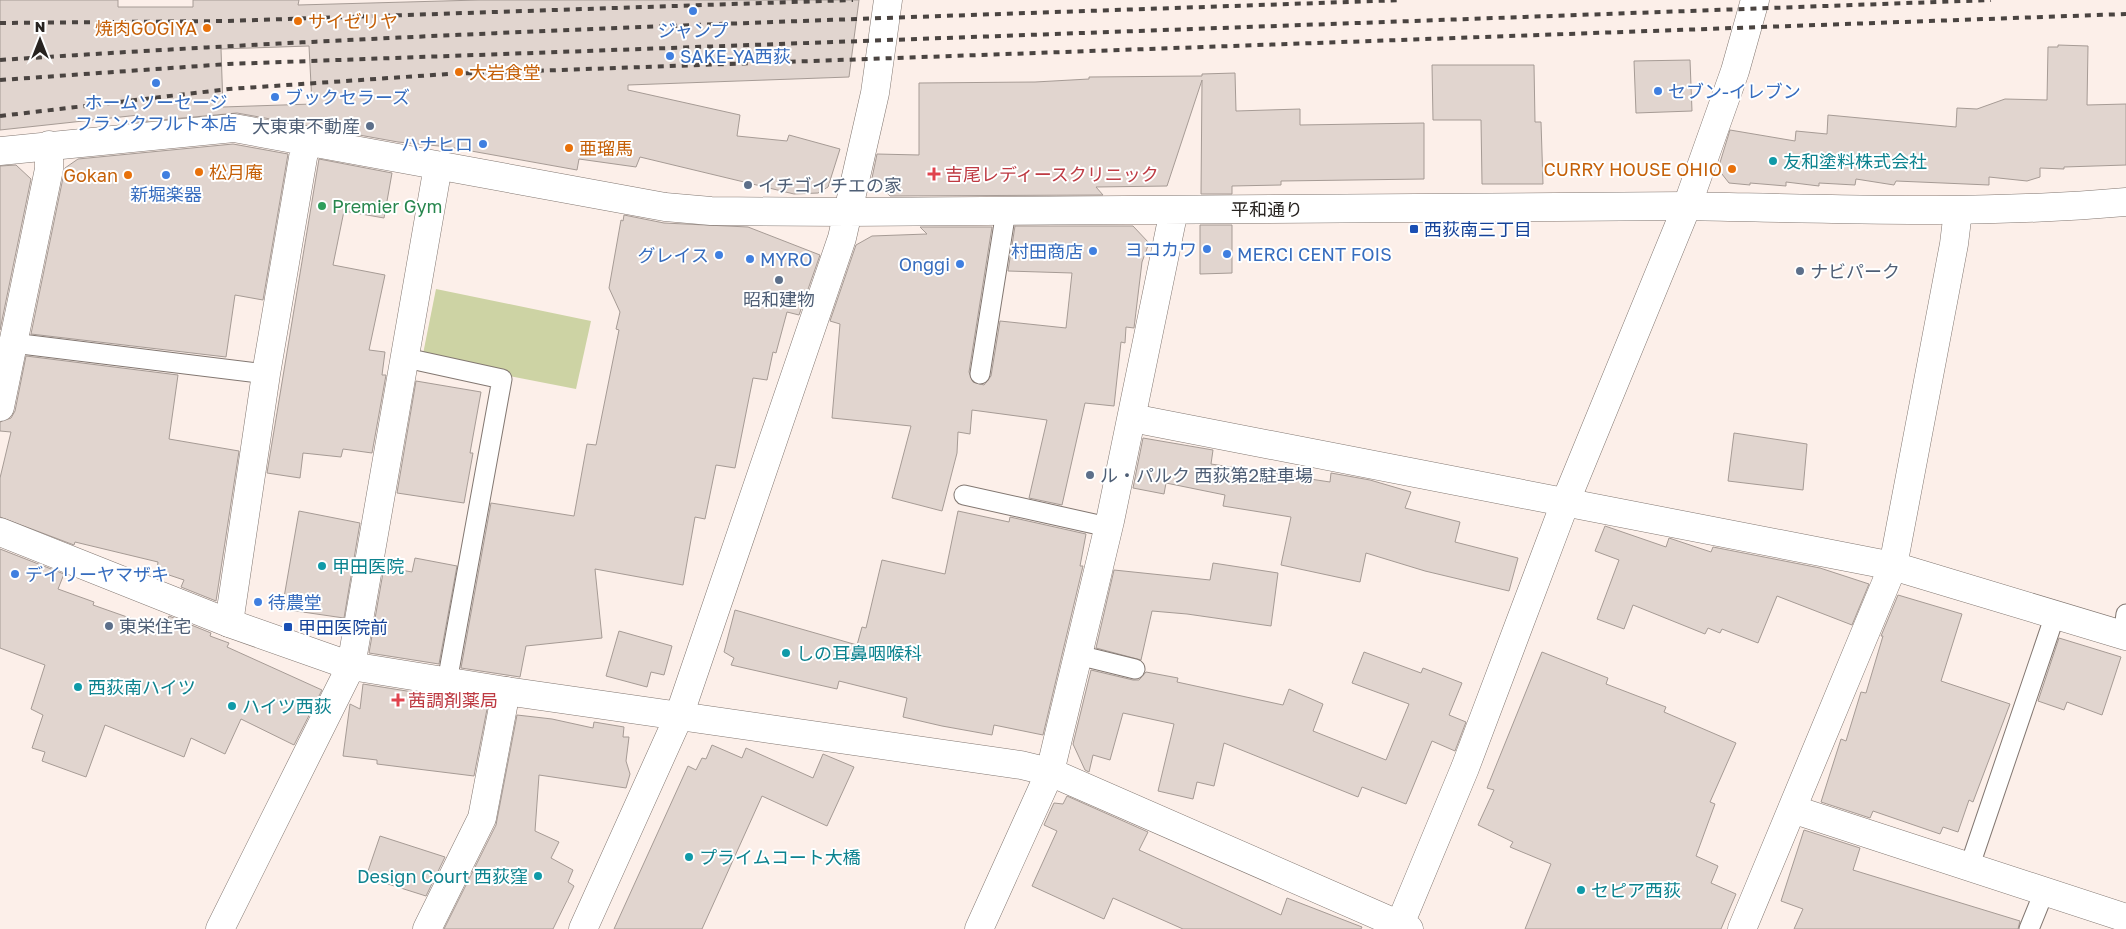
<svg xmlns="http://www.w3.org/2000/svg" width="2126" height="929" font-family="'Golos Text','Noto Sans JP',sans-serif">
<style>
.green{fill:#cdd3a4}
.building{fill:#e1d5cf;stroke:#a69b95;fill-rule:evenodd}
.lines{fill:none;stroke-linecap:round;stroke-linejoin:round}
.service-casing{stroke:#827771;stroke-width:21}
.minor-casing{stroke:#827771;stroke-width:29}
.tertiary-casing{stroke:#827771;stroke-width:29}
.service{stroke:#fff;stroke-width:19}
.minor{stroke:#fff;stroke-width:28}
.tertiary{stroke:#fff;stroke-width:28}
.rail{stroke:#4a4441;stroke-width:4;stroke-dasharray:6 6;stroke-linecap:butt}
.shop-dot{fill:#3f7fe0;stroke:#fff;stroke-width:2}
.food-dot{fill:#e8710a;stroke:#fff;stroke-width:2}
.service-dot{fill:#5c6f8a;stroke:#fff;stroke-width:2}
.culture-dot{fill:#0f9aa8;stroke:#fff;stroke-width:2}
.health-dot{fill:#e0444e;stroke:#fff;stroke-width:2}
.leisure-dot{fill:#2e9e5b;stroke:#fff;stroke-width:2}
.transit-dot{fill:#1a4fb4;stroke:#fff;stroke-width:2}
.labels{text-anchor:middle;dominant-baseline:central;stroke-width:4;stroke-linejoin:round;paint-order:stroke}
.food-label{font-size:18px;fill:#c56008;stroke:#fff;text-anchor:start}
.shop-label{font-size:18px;fill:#366cbe;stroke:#fff;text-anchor:start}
.service-label{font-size:18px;fill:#4e5e75;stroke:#fff;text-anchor:start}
.culture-label{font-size:18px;fill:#0d838f;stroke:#fff;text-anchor:start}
.health-label{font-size:18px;fill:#be3a42;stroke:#fff;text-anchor:start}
.leisure-label{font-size:18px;fill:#27864d;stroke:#fff;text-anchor:start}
.street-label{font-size:18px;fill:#272320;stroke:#fff}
.transit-label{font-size:18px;fill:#164399;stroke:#fff;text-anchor:start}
</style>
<rect width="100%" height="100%" fill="#fcefe9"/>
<path class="green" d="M436 289 591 321 576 389 422 359Z"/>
<path class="building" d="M0 0H118V7H193V0H299L298 5 479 0H859L849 77 628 85V90L740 115 737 136 787 141 789 135 840 149 828 187 818 193 794 194 640 157 636 167 579 159 577 170 449 147 398 142 237 113 128 123 139 115 0 130ZM309 46 312 104 223 107 221 49Z
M2058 45 2088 46 2087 105 2126 104V165L2064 167V169L2040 168V177L2027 181 1989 177V185L1896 181 1894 185 1856 179 1855 185 1819 183V186L1786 182V186L1750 183V185L1729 183 1718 169 1730 130 1795 141 1796 131 1827 134 1828 115 1956 127 1957 108 1977 109 2005 99 2047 100 2048 47H2058Z
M1690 60 1692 111 1636 113 1634 61Z
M1432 65H1534L1535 122H1541L1543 184H1482L1481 120H1433Z
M1235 73 1236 111 1300 109V125L1424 123V179L1281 181V185L1232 186V194H1201L1202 80 1167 186 1096 187 1103 195 890 196 872 178 877 154 919 155V83L1035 82 1089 79V77L1202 76V74Z
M233 144 288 154 263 300 235 295 226 357 31 334 65 168 78 159Z
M319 159 392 173 384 218 344 211 333 265 385 275 369 350 385 352 382 375H386L372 453 343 449 341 457 303 453 300 478 267 473Z
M16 165 31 179 0 330V166Z
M624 215 664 223 748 227 820 255 799 315 787 312 776 353 773 352 767 380 753 378 735 468 716 465 705 519 695 517 683 585 595 569 602 638 526 646 520 677 461 668 491 503 574 516 587 444 596 445 619 330 616 329 620 312 609 288 621 220 623 221Z
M1200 225H1232V273L1200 274Z
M1015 226H1133L1149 243 1142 262 1134 328 1126 327 1125 343 1121 342 1114 406 1085 403 1062 505 1029 498 1047 420 972 410 970 434 958 432 957 453 942 511 892 498 911 426 832 418 840 324 830 321 856 245 872 236 927 234 920 227H992L969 372 973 382 984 385 991 376 1000 321 1066 328 1072 273 1008 271Z
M26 356 178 375 169 439 239 451 216 601 181 587 184 580 157 571 158 562 75 542 74 545 0 517V478L11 432 0 431V422L11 418 15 411Z
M416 381 481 392 470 453H473L464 503 397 493Z
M1734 433 1807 444 1803 490 1728 481Z
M1143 438 1213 450 1211 464 1330 482 1331 473 1370 480 1411 492 1405 508 1460 522 1455 542 1518 558 1509 591 1425 571 1366 553 1360 582 1281 565 1291 517 1223 506 1225 495 1166 483 1164 494 1133 488Z
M299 511 360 523 344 618 282 609Z
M958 511 1009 522 1010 517 1086 534 1080 566H1083L1043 735 994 725 992 735 942 726 903 717 907 698 839 681 837 689 731 665 734 658 724 652 735 610 857 645 862 627 866 628 882 560 945 574Z
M1605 526 1666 547 1669 538 1711 552 1713 547 1820 568 1869 584 1852 625 1777 596 1758 643 1722 629 1720 633 1708 628 1705 634 1633 605 1624 629 1597 619 1619 560 1595 551Z
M0 549 64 574 58 589 94 602 93 605 164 630 169 616 211 633 210 636 229 643 227 647 322 690 294 745 241 719 225 754 191 738 184 757 105 725 86 777 42 761 45 752 32 748 43 715 31 709 45 665 0 648Z
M415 558 457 566 439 664 369 653 384 567 412 572Z
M1213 563 1278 573 1271 626 1187 614 1152 611 1141 660 1096 648 1114 570 1210 580Z
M1898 595 1962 614 1941 681 2010 704 1973 802 1969 800 1958 832 1943 827 1940 834 1873 811 1870 818 1821 802 1841 739 1846 741 1861 692 1866 693 1883 636H1881Z
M619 631 672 646 664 675 651 672 647 687 606 676Z
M2059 638 2121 657 2102 715 2067 702 2064 710 2038 701Z
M1364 652 1421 673 1423 668 1462 683 1449 715 1466 722 1455 751 1432 741 1406 804 1362 787 1358 797 1224 743 1214 786 1197 782 1193 799 1158 791 1174 724 1123 713 1110 760 1093 755 1089 772 1085 770 1073 744 1091 670 1133 680H1139L1146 672 1178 678 1177 682 1283 705 1289 689 1323 704 1313 731 1386 760 1409 704 1352 683Z
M1542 652 1608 678 1606 684 1666 707 1664 712 1736 743 1710 802 1715 804 1696 856 1718 866 1711 883 1736 894 1721 929H1525L1551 864 1510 847 1513 842 1478 825 1494 790 1487 788Z
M363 684 488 704 474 776 377 764V760L343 756 350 704 360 709Z
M517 715 552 719 593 728 594 722 624 727 623 737H629L626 761 630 774 626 788 539 775 535 831 559 842 551 858 573 870 568 882 574 886 553 929H444L496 825Z
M712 745 742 758 746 748 813 778 823 754 854 767 827 826 762 796 702 929H614L688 766 696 770 702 758 706 759Z
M1067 796 1148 832 1139 850 1281 915 1287 898 1362 927 1361 929H1183L1113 898 1104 919 1032 886 1057 831 1044 825 1054 803 1063 804Z
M1804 830 1860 848 1853 870 2020 921 2018 929H1794L1803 909 1781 901Z
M380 836 445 857 426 896 366 877Z"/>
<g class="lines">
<g class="service-casing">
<path id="service" d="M13 343 266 374
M406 358 502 379 447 682
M980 374 1006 211
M964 495 1108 527
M2123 636 2126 614
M1078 655 1135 669
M1969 868 2055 615
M2029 929 2044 892"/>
</g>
<g class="minor-casing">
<path id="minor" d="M0 151 234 128 665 207 711 211 847 212 1687 206
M0 407 49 169V145
M1132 418 1893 566 2126 636
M229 623 266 374 306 140
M1792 809 2126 918
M220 929 351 666 438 166
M427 929 482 818 506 691
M583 929 679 716 842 238 875 93 888 0
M979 929 1050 772 1110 521 1174 210
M1742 929 1893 566 1954 244 1958 211"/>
</g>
<g class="tertiary-casing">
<path id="tertiary" d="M1687 206C1834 209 1980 215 2126 202
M0 532 229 623 351 666 506 691 1021 765 1050 772 1409 929
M1398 929 1465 768 1565 503 1687 206 1735 71 1755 0"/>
</g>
<use href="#service" class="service"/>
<use href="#minor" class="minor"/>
<use href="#tertiary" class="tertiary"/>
<path class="rail" d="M0 23 227 21 853 0
M0 60C467 29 935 17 1402 0
M0 80 228 64 1991 0
M0 116 229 89 448 74 2126 14"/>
</g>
<g class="shop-dot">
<circle cx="693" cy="11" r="5"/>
<circle cx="670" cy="56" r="5"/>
<circle cx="156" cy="83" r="5"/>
<circle cx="1658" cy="91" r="5"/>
<circle cx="275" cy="97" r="5"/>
<circle cx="483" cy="144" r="5"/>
<circle cx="166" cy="175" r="5"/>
<circle cx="1207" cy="249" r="5"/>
<circle cx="1093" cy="251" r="5"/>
<circle cx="1227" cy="254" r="5"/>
<circle cx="719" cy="255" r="5"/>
<circle cx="750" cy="259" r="5"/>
<circle cx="960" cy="264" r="5"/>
<circle cx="15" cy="574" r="5"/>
<circle cx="258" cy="602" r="5"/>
</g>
<g class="food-dot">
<circle cx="298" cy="21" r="5"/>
<circle cx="207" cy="28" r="5"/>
<circle cx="459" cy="72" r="5"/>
<circle cx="569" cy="148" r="5"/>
<circle cx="1732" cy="169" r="5"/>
<circle cx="199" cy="172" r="5"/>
<circle cx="128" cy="175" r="5"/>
</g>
<g class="service-dot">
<circle cx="370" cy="126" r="5"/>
<circle cx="748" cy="185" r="5"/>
<circle cx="1800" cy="271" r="5"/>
<circle cx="779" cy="280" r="5"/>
<circle cx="1090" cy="475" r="5"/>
<circle cx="109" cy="626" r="5"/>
</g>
<g class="culture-dot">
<circle cx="1773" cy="161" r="5"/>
<circle cx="322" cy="566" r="5"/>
<circle cx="786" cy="653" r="5"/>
<circle cx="78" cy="687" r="5"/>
<circle cx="232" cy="706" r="5"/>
<circle cx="689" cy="857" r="5"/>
<circle cx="538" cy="876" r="5"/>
<circle cx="1581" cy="890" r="5"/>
</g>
<g class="health-dot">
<path d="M931.5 166.5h5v5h5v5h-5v5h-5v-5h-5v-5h5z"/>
<path d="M395.5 692.5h5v5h5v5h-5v5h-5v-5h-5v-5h5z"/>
</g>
<circle class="leisure-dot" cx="322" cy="206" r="5"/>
<g class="transit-dot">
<rect x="1409" y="224" width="10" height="10" rx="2.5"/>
<rect x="283" y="622" width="10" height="10" rx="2.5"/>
</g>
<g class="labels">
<g class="food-label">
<text x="308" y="21">サイゼリヤ</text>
<text x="197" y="28" text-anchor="end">焼肉GOGIYA</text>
<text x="469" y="72">大岩食堂</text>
<text x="579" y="148">亜瑠馬</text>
<text x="1722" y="169" text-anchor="end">CURRY HOUSE OHIO</text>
<text x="209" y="172">松月庵</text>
<text x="118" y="175" text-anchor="end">Gokan</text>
</g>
<g class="shop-label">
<text x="693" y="30" text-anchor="middle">ジャンプ</text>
<text x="680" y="56">SAKE-YA西荻</text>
<text x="1668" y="91">セブン-イレブン</text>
<text x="285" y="97">ブックセラーズ</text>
<text x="156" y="102" text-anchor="middle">ホームソーセージ<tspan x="156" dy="21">フランクフルト本店</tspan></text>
<text x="473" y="144" text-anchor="end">ハナヒロ</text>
<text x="166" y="194" text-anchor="middle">新堀楽器</text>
<text x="1197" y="249" text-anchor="end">ヨコカワ</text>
<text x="1083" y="251" text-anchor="end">村田商店</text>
<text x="1237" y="254">MERCI CENT FOIS</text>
<text x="709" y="255" text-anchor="end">グレイス</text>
<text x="760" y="259">MYRO</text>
<text x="950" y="264" text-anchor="end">Onggi</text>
<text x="25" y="574">デイリーヤマザキ</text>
<text x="268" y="602">待農堂</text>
</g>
<g class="service-label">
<text x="360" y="126" text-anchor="end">大東東不動産</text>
<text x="758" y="185">イチゴイチエの家</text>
<text x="1810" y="271">ナビパーク</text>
<text x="779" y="299" text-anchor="middle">昭和建物</text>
<text x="1100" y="475">ル・パルク 西荻第2駐車場</text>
<text x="119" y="626">東栄住宅</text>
</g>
<g class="culture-label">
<text x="1783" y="161">友和塗料株式会社</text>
<text x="332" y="566">甲田医院</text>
<text x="796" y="653">しの耳鼻咽喉科</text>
<text x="88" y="687">西荻南ハイツ</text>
<text x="242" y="706">ハイツ西荻</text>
<text x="699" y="857">プライムコート大橋</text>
<text x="528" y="876" text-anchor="end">Design Court 西荻窪</text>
<text x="1591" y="890">セピア西荻</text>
</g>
<g class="health-label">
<text x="945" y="174">吉尾レディースクリニック</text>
<text x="408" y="700">茜調剤薬局</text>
</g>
<g class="leisure-label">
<text x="332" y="206">Premier Gym</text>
</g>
<g class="street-label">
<text x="1267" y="209">平和通り</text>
</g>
<g class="transit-label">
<text x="1424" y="229">西荻南三丁目</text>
<text x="298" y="627">甲田医院前</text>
</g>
</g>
<g transform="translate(40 40)" stroke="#ffffff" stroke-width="4" paint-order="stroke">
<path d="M0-4L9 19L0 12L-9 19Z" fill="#272320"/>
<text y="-8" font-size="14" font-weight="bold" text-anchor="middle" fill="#272320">N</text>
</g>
</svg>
